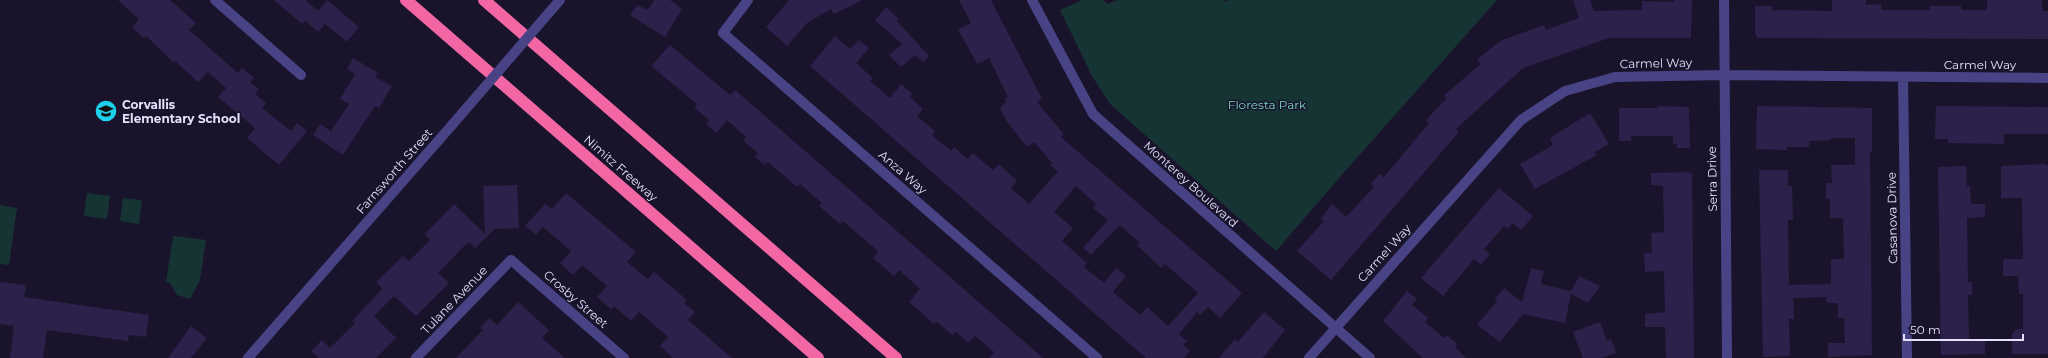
<svg xmlns="http://www.w3.org/2000/svg" width="2048" height="358" font-family="Montserrat,sans-serif">
<style>
.green{fill:#173434}
.building{fill:#2b214a;fill-rule:evenodd}
.lines{fill:none;stroke-linecap:round;stroke-linejoin:round}
.minor{stroke:#484385;stroke-width:10}
.highway{stroke:#f266a4;stroke-width:12}
.minor-bridge{stroke:#484385;stroke-width:10}
.labels{text-anchor:middle;dominant-baseline:central;stroke-width:3;stroke-linejoin:round;paint-order:stroke}
.street-label{font-size:12px;fill:#e4e0fc;stroke:#19142b}
.poi-label{font-size:12px;font-weight:bold;fill:#e4e0fc;stroke:#19142b;text-anchor:start}
.park-label{font-size:12px;fill:#71d8c1;stroke:#19142b}
</style>
<rect width="100%" height="100%" fill="#19142b"/>
<path class="green" d="M1082 0H1103L1108 4 1117 0H1224L1225 2 1228 0H1497L1347 169 1276 251 1110 104 1092 76 1060 10Z
M87 193 110 196 107 219 84 216Z
M123 198 142 200 139 224 120 221Z
M0 205 17 208 9 265 0 264Z
M173 236 206 240 200 280 190 299 177 295 170 283 166 282Z"/>
<path class="building" d="M118 0H170L196 23 189 30 238 73 242 68 254 78 250 82 259 89 255 94 266 103 262 108 291 131 297 123 307 131 279 165 247 138 255 128 218 97 226 88 208 72 198 82 175 61 173 62 146 36 144 38 132 27 139 19Z
M274 0H305L318 11 327 0 359 27 347 42 325 24 318 32 305 21 302 24Z
M654 0H670L682 9 665 37 630 15 637 5 648 10Z
M789 0H863L834 14 831 9 807 23 787 46 766 27Z
M959 0H991L1042 99 1037 102 1064 134 1061 137 1242 293 1220 318 1208 307 1200 315 1197 312 1179 334 1187 341 1183 345 1190 351 1184 358H1146L810 66 835 36 850 49 859 40 869 48 856 63 873 78 870 81 890 98 901 84 912 94 910 97 923 109 917 116 935 131 932 135 951 151 954 147 967 159 973 153 993 170 999 164 1017 181 1011 188 1029 204 1058 171 1050 165 1052 163 1034 142 1027 147 1007 122 1000 108 1006 102 1005 99 1008 97 989 58 977 64 958 29 971 23ZM1076 186 1096 204 1093 208 1108 220 1083 248 1091 255 1120 225 1139 242 1137 245 1161 268 1165 264 1198 293 1168 326 1147 307 1140 315 1113 292 1126 276 1116 268 1104 283 1084 267 1087 263 1062 241 1073 228 1054 212Z
M1573 0H1590L1594 11 1642 10V1L1674 2V0H1692L1691 38H1609L1523 68 1456 129 1459 132 1331 280 1297 251 1324 221 1321 218 1332 204 1346 217 1374 187 1371 183 1380 174 1384 177 1429 123 1426 120 1447 98 1444 95 1481 64 1477 59 1502 40 1544 25 1546 30 1579 18Z
M1832 0H1866V5L1881 4V10H1930V6H1961V10H1987V0H2042L2043 11H2048V39L1757 38 1756 34H1755V6H1772V10L1832 11Z
M886 7 899 19 897 21 929 56 923 62 915 55 901 67 889 55 902 44 875 20Z
M670 45 730 95 735 90 1043 358H989L994 352 975 336 968 343 956 332 952 335 936 321 934 324 909 302 920 289 899 270 894 276 873 258 878 251 843 221 840 224 819 206 822 203 800 184 797 187 768 162 765 165 755 157 758 153 743 141 746 137 727 120 716 133 706 124 709 120 694 107 697 104 651 66Z
M353 58 378 73 375 77 392 86 379 108 375 106 343 155 313 135 320 124 331 131 349 104 340 99 355 74 347 69Z
M1657 106 1689 107 1690 148H1677V144H1673V136H1631V141H1619V108H1658Z
M1757 106 1872 108V152H1870L1872 355 1828 357V343H1845L1844 318H1838V303H1827L1826 297 1793 298 1794 319H1789L1790 356 1763 357 1759 170H1788V186H1792L1793 220H1788L1789 285 1831 284V259H1844L1843 218H1830V199H1826V183H1832L1831 165H1855V138H1831V140L1809 141V147H1787V150L1756 149Z
M1936 106 2048 107V134H2004V144L1948 143V139H1935Z
M1590 113 1609 144 1595 152 1597 155 1535 189 1520 164 1553 145 1550 138Z
M2045 164 2048 166V354H2012V334L2016 329H2023V294H2019L2018 276H2003V263L2004 259H2023L2022 198H2001V166Z
M1966 166 1967 186H1970L1971 204H1985V217L1967 218 1968 282H1972V295H1968L1969 341H1985V354L1941 355 1938 167Z
M1687 172 1692 173 1694 358H1666L1665 327H1645V314L1665 312 1664 271 1645 272 1644 253H1652L1651 233 1664 232 1663 186 1651 185V173Z
M517 185 519 228 495 229 475 248 470 242 464 246 438 273 449 283 416 316 394 296 374 316 396 338 376 358H319L311 351 322 340 330 348 355 323 352 321 382 289 376 282 403 256 409 261 430 240 425 234 454 204 485 234 483 186Z
M1499 188 1533 216 1521 230 1513 223 1507 229 1504 226 1484 249 1490 254 1481 265 1474 259 1443 296 1421 278Z
M566 193 636 252 627 262 648 279 654 272 687 300 684 303 695 312 688 320 732 358H673L660 346 668 337 639 312 631 321 614 306 611 309 597 297 607 286 582 265 573 275 560 263 571 251 543 227 536 235 525 226 545 204 552 209Z
M1531 268 1544 271 1541 284 1571 291 1579 276 1600 286 1588 303 1571 294 1565 323 1523 314 1500 342 1477 325 1497 301 1495 299 1504 288 1522 302Z
M0 282 26 285 24 297 149 315 146 337 129 335 128 341 47 330 43 358H10L14 326 0 324Z
M1407 291 1417 299 1412 305 1428 318 1425 322 1444 338 1447 335 1457 344 1455 347 1466 358H1423L1383 321Z
M518 302 549 330 542 338 565 358H456L483 330 480 328 489 318 497 325Z
M1264 312 1285 330 1263 358H1219L1235 339 1238 342Z
M1600 322 1607 341 1611 339 1616 353 1602 358H1583L1573 332Z
M191 326 207 338 191 358H168Z"/>
<g class="lines">
<path class="minor" d="M215 0 301 75
M748 0 723 33 1097 358
M1032 0 1093 114 1370 358
M1724 0 1727 358
M1903 77 1907 358
M248 358 452 125
M416 358 511 260 624 358
M1309 358 1521 120 1565 91 1615 77 1724 75 2048 78"/>
<path class="highway" d="M406 0 818 358
M484 0 896 358"/>
<path class="minor-bridge" d="M452 125 560 0"/>
</g>
<defs>
<g id="school-disc" transform="scale(1.15)"><circle r="9.5" fill="#1dd0ec" stroke="#19142b"/><path d="M0-5L7-2L0 1L-7-2ZM-4 1L0 2.5L4 1V4Q0 6-4 4Z" fill="#111"/></g>
</defs>
<g fill-rule="evenodd">
<use href="#school-disc" x="106" y="111"/>
</g>
<g class="labels">
<g class="street-label">
<text transform="translate(1656 63) rotate(-1)">Carmel Way</text>
<text x="1980" y="64">Carmel Way</text>
<text transform="translate(621 168) rotate(41)">Nimitz Freeway</text>
<text transform="translate(394 171) rotate(-49)">Farnsworth Street</text>
<text transform="translate(903 172) rotate(41)">Anza Way</text>
<text transform="translate(1712 179) rotate(-91)">Serra Drive</text>
<text transform="translate(1191 184) rotate(42)">Monterey Boulevard</text>
<text transform="translate(1892 218) rotate(-91)">Casanova Drive</text>
<text transform="translate(1384 253) rotate(-48)">Carmel Way</text>
<text transform="translate(576 299) rotate(41)">Crosby Street</text>
<text transform="translate(454 300) rotate(-46)">Tulane Avenue</text>
</g>
<g class="poi-label">
<text x="122" y="104">Corvallis<tspan x="122" dy="14">Elementary School</tspan></text>
</g>
<g class="park-label">
<text x="1267" y="104">Floresta Park</text>
</g>
</g>
<path d="M1904 334v6h119v-6" fill="none" stroke="#e4e0fc" stroke-width="2"/>
<text x="1910" y="334" font-size="12" fill="#e4e0fc" stroke="#19142b" stroke-width="3" paint-order="stroke">50 m</text>
</svg>
